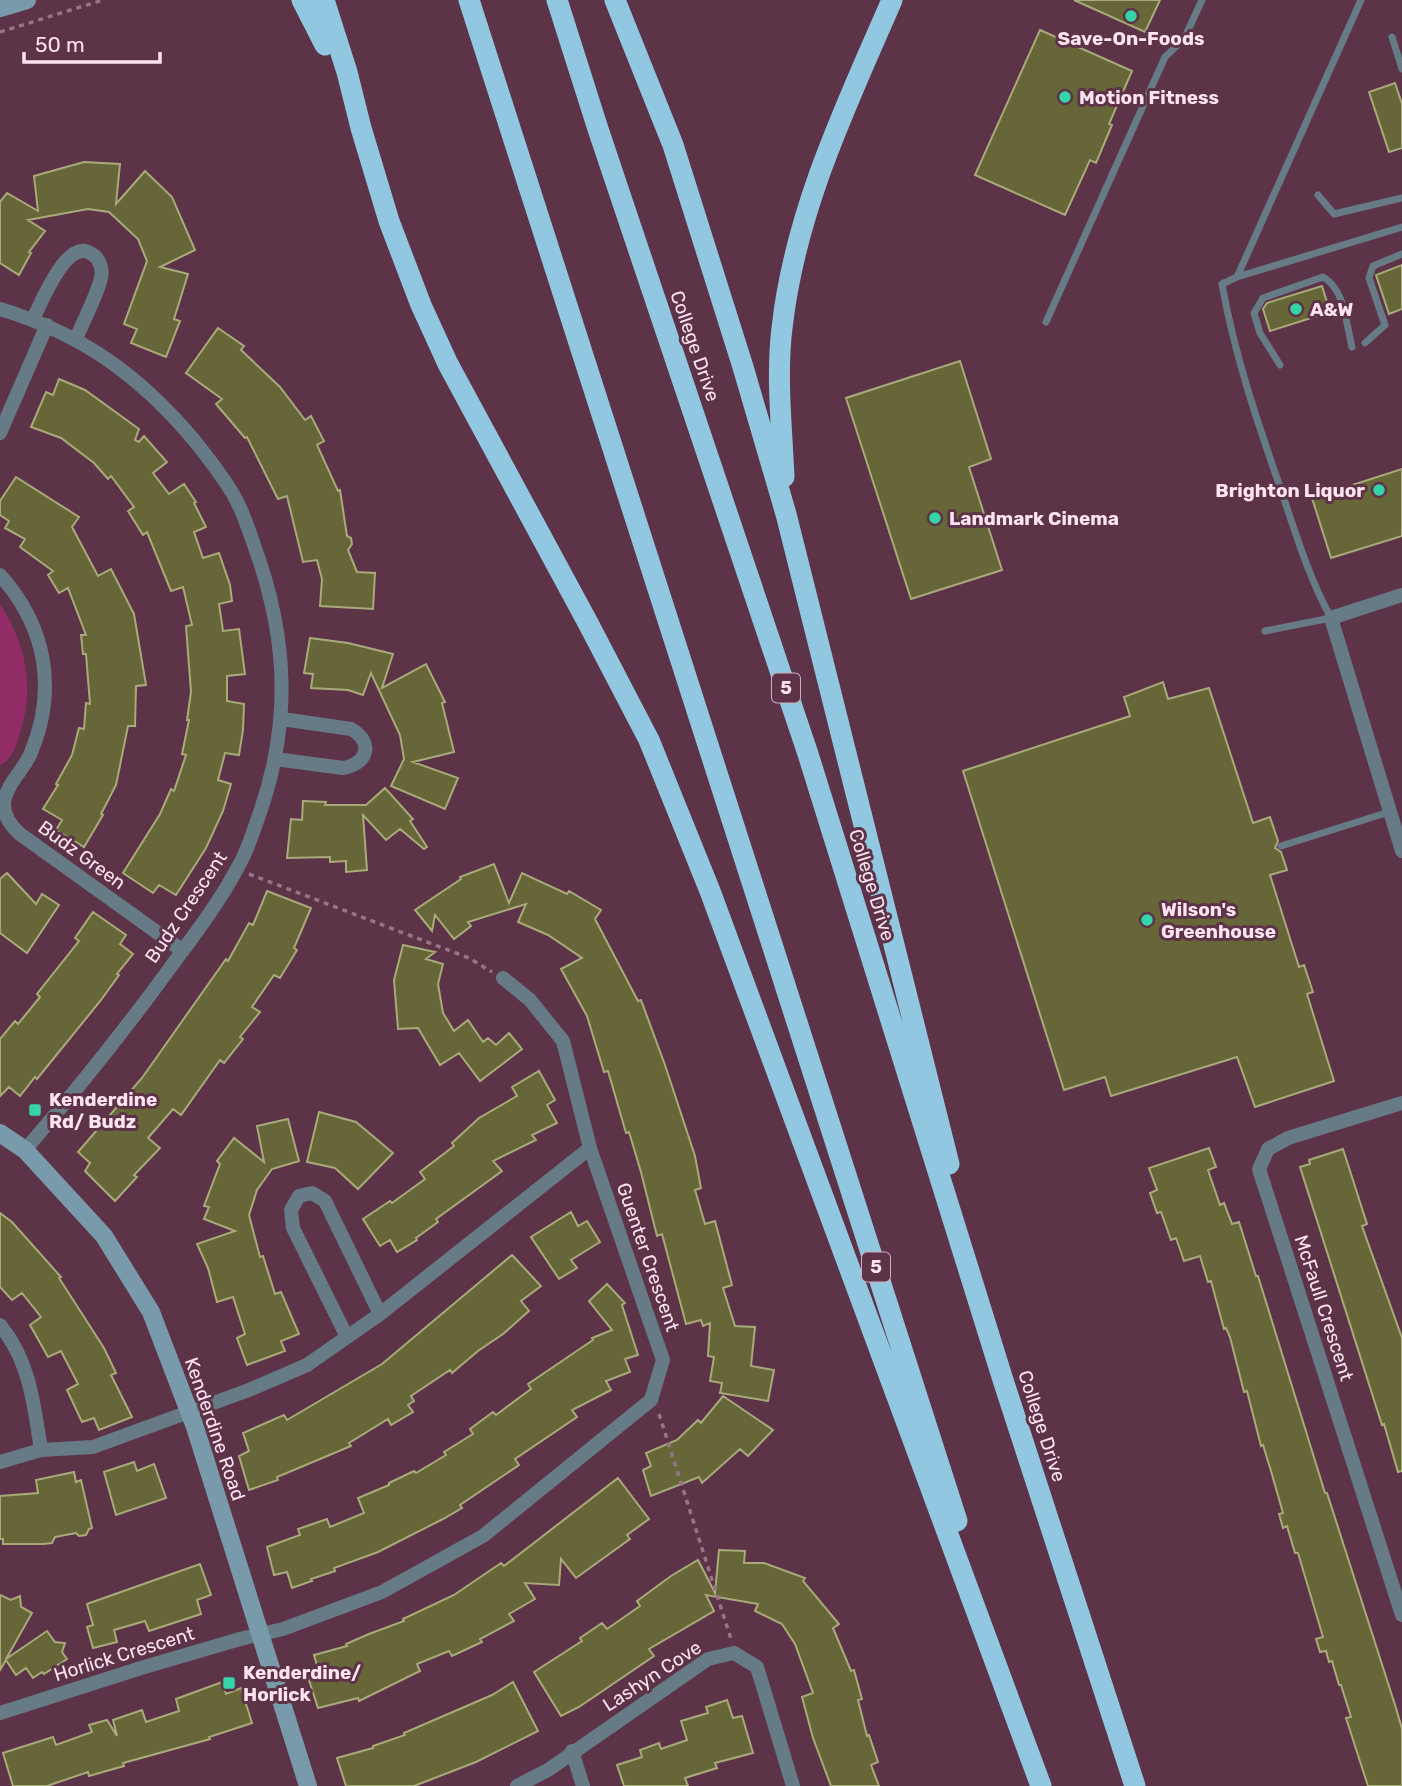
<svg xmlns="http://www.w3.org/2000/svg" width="1402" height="1786" font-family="Rubik,sans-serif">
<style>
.green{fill:#922c67}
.building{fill:#666638;stroke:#a9aa7a;stroke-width:2}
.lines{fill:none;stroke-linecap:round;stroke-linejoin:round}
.path{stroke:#997486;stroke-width:3.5;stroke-dasharray:5 5;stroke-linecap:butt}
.lane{stroke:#667b86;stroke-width:7}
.street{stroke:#667b86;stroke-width:14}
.secondary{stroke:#789aaa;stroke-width:18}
.highway{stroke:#91c7e0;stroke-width:21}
.poi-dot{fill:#35d4a7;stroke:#5d3348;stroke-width:2.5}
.labels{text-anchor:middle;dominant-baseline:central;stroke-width:6;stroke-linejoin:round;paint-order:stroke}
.shield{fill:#5d3348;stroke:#ceafbe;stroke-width:2}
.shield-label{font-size:18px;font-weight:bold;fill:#ffe4f0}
.poi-label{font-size:19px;font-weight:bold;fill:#ffe4f0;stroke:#5d3348;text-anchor:start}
.street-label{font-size:19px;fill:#ffe4f0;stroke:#5d3348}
</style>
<rect width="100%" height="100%" fill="#5d3348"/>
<path class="green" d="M0 604C28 646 35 692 18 739 15 749 10 761 0 765Z"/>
<path class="building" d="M1074 0H1160L1145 32Z
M1040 30 1132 71 1109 124 1112 125 1096 163 1090 160 1065 215 975 175Z
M1395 83 1402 104V148L1389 152 1369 92Z
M84 162 120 164 116 204 145 171 172 197 195 250 160 267 188 274 174 319 180 321 166 357 131 343 137 329 124 324 147 261 138 239 109 212 88 209 28 220 45 231 29 252 31 253 19 275 0 263V202L7 193 38 211 34 176Z
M1402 265V309L1389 314 1376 275Z
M1322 286 1330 312 1270 331 1263 309 1267 303Z
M218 328 244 346 241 350 280 387 305 420 311 416 324 441 317 445 338 491 340 490 347 536 351 538 352 544 348 550 357 572 375 573 373 609 320 606 322 579 317 560 303 562 287 496 278 499 247 437 245 438 216 404 222 399 186 373Z
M960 361 991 459 969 467 1002 570 911 599 846 398Z
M59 379 85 390 139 429 135 440 139 442 144 436 167 462 153 473 169 494 184 484 196 502 194 503 206 527 194 532 203 558 219 553 230 585 232 601 219 604 223 631 239 629 245 674 227 676V701L244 704 243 730 239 755 225 753 218 780 231 784 223 811 206 848 176 895 159 885 153 893 123 873 160 814 171 789 174 791 186 755 182 754 189 720H187L191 692 186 626 192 625 183 587 171 591 147 532 143 535 128 511 134 507 111 476 108 479 94 463 61 438 31 427 46 392 53 395Z
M1402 469V536L1331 558 1312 498Z
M16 477 79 517 72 527 98 576 111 569 134 614 146 685 136 686 135 726H128L116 785 101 814 103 815 84 847 56 830 62 820 43 809 58 785 56 784 72 755 79 728 84 729 86 703 90 704 86 654H83L81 635H86L68 588 59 593 48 575 53 571 20 547 25 539 5 528 9 521 0 515V501Z
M310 638 348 643 393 654 382 688 426 664 445 702 442 703 454 752 413 762 458 778 445 809 391 786 404 759 400 735 371 673 363 695 348 690 311 688 313 674 304 673Z
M1163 682 1168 699 1209 688 1253 823 1270 817 1278 841 1275 848 1281 852 1287 870 1270 875 1299 967 1304 965 1313 992 1307 994 1334 1081 1255 1107 1237 1057 1111 1096 1105 1077 1064 1090 963 771 1130 716 1124 697Z
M385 788 413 819 410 821 427 847 424 849 400 829 386 840 363 815 367 870 346 872V861L330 862V857L287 858 291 819 302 820 303 801 326 802 325 805H366Z
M494 864 509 903 522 873 567 894 569 891 601 910 595 919 638 1001 641 1000 665 1065 695 1156 701 1188 695 1190 705 1224 715 1221 732 1285 723 1288 735 1326 755 1327 751 1366 774 1370 768 1401 720 1393 722 1383 710 1381 714 1357 708 1356 710 1323 703 1326 701 1320 686 1324 662 1234 657 1236 641 1172 629 1132 626 1133 608 1071 604 1072 587 1016 561 969 582 958 548 935 518 922 526 904 468 922 471 926 454 939 435 915 432 931 415 910 461 879 460 877Z
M7 873 36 904 42 894 59 905 27 953 0 933V879Z
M267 891 311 908 294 948 297 950 280 978 274 975 252 1007 260 1012 240 1037 243 1039 224 1063 220 1060 181 1115 173 1109 148 1138 160 1148 134 1175 137 1177 115 1201 85 1171 90 1163 78 1152 142 1078 226 959 228 961 249 923 253 925Z
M93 912 126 935 120 944 133 954 117 974 119 975 101 1000 37 1079 35 1077 20 1096 9 1087 0 1096V1039L15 1021 18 1024 40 997 37 994 79 941 75 938Z
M403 945 435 952 426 959 443 964 438 984 443 1013 454 1031 468 1020 483 1042 488 1038 496 1045 509 1033 522 1049 480 1081 459 1053 440 1065 418 1028 398 1029 394 980Z
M539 1071 555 1100 547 1105 557 1123 532 1135 536 1140 493 1161 502 1171 436 1219 438 1222 416 1238 417 1240 397 1252 390 1240 380 1246 363 1219 390 1201 392 1203 425 1179 420 1172 454 1146 452 1143 479 1118 517 1096 512 1087Z
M319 1112 356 1122 393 1153 358 1189 335 1168 307 1162Z
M288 1119 299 1161 272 1169 257 1190 249 1215 260 1257 263 1256 275 1294 281 1292 299 1334 281 1341 285 1351 247 1365 237 1338 245 1334 233 1297 217 1302 208 1268 197 1244 235 1231 204 1219 209 1207 204 1206 220 1164 217 1161 234 1138 264 1162 257 1126Z
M1209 1148 1216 1167 1208 1170 1220 1205 1224 1203 1232 1224 1239 1222 1256 1276H1258L1325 1493H1327L1396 1708 1402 1729V1786H1368L1346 1718 1351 1717 1341 1685H1339L1332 1661 1329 1662 1326 1651 1320 1652 1316 1639 1323 1637 1298 1553H1295L1287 1526 1283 1528 1279 1514 1283 1513 1271 1471 1263 1445 1261 1446 1247 1391 1244 1392 1230 1337 1226 1328 1224 1329 1211 1281 1208 1282 1200 1256 1184 1261 1176 1238 1171 1240 1161 1212 1157 1213 1150 1193 1157 1190 1149 1168Z
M1343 1149 1367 1224 1362 1226 1402 1338V1471L1398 1472 1384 1424 1382 1425 1300 1167 1310 1164 1309 1160Z
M571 1212 578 1226 587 1221 600 1242 571 1260 577 1268 559 1279 531 1237Z
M0 1213 12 1222 61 1277 59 1278 104 1348 116 1373 111 1375 132 1417 99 1430 94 1418 82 1422 67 1390 78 1384 61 1351 48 1357 30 1325 41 1317 22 1293 12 1300 0 1287Z
M512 1255 541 1286 521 1301 529 1311 503 1334 478 1351 452 1373 450 1370 411 1396 414 1401 408 1405 413 1412 391 1425 388 1419 349 1443 351 1446 277 1477 278 1480 249 1490 239 1456 249 1451 243 1433 284 1415 287 1420 382 1364Z
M607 1284 625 1303 622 1305 638 1355 625 1359 630 1372 606 1381 611 1390 572 1410 577 1417 515 1459 519 1465 460 1505 462 1508 443 1519 378 1552 334 1568 335 1571 311 1579 312 1581 292 1588 287 1572 274 1575 267 1547 300 1535 298 1529 327 1519 330 1527 364 1513 358 1498 389 1485V1483L414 1471 416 1473 446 1455 444 1452 473 1434 470 1429 493 1412 496 1415 531 1389 528 1384 593 1340 592 1338 612 1330 589 1301Z
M723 1396 773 1430 748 1456 740 1449 702 1483 699 1477 651 1496 643 1470 651 1466 646 1453 677 1440 698 1420 701 1423Z
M134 1462 137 1471 154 1464 166 1498 116 1515 104 1472Z
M74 1472 76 1482 81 1480 92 1528 89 1529 86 1535 79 1536 76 1533 55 1537 52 1543 43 1544H3V1539H0V1496L38 1493 36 1480Z
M618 1478 649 1519 627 1535 630 1539 576 1578 561 1559 559 1585 525 1583 535 1599 509 1614 514 1621 480 1639 482 1642 452 1656 449 1651 417 1664 420 1671 359 1701 358 1698 318 1708 308 1677 319 1673 314 1655 347 1646 346 1644 369 1634 404 1621 403 1619 454 1595 501 1563 504 1566Z
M719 1550 745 1551 744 1563H764L805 1578 803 1581 839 1624 833 1628 851 1671 854 1670 862 1699 858 1700 867 1736 869 1735 878 1762 871 1765 879 1786H831L813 1738 802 1697 813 1693 795 1644 782 1624 755 1611 758 1604 706 1595 714 1611 649 1649 654 1656 579 1707 561 1716 534 1672 582 1641 580 1638 602 1623 607 1629 640 1606 637 1601 671 1576 698 1560 715 1593Z
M200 1564 211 1595 197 1600 201 1614 149 1631 145 1621 114 1630 117 1642 93 1648 87 1627 93 1625 87 1604Z
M0 1595 11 1600 20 1596 21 1607 32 1613 6 1659 47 1631 55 1642 65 1643 62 1652 67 1659 44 1674 42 1672 33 1678 26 1668 16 1675 6 1660 0 1670Z
M222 1682 226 1694 241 1688 252 1723 209 1737 210 1739 123 1763 124 1766 89 1776 88 1772 47 1786H13L3 1753 53 1737 56 1745 92 1732 89 1725 107 1720 117 1736 113 1720 142 1710 146 1722 179 1711 176 1699Z
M513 1682 538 1731 476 1762 414 1786H346L337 1758 373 1748V1746L405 1735 404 1733 492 1695Z
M727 1700 733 1718 742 1716 753 1753 715 1763 717 1768 685 1778 688 1786H624L617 1765 642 1757 640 1750 659 1743 661 1749 687 1740 681 1721 708 1713 706 1707Z"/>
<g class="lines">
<path class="path" d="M0 32 103 0
M249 874 469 958 492 972
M659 1414 731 1639"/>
<path class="lane" d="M1392 37 1402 69
M1318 195 1334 214 1402 198
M1237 277 1361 0
M1046 322 1165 57 1184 39 1202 0
M1365 343 1385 325 1369 278 1373 266 1402 254
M1280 365 1260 333 1254 313 1263 298 1323 277C1345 289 1346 324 1352 347
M1265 631 1331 618C1308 576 1295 531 1280 487 1257 421 1234 353 1222 284L1237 277 1402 227
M1281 846 1389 812"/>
<path class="street" d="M0 309C82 334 139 375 194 440 208 458 223 476 234 496 243 511 248 528 254 545 288 638 292 724 258 818 252 835 247 852 238 867 219 903 194 935 170 968 124 1031 76 1091 25 1150
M33 319C42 302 67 236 92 254 100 259 103 269 101 278 96 298 84 319 76 339
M0 433 47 325
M0 575C46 626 58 690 30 755 23 770 7 784 4 802 3 815 11 826 20 834L183 951
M1402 595 1331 618 1402 851
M275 759 343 768C368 764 374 742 351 729L282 719
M1402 1103 1288 1138 1268 1149 1259 1169 1402 1615
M0 1325C30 1361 34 1405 41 1450
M347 1337 293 1228 291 1210 299 1196 312 1193 325 1201 380 1314
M0 1462 41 1450 93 1447 249 1390 307 1365 380 1314 590 1148
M0 1713 141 1668 240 1639 283 1629 382 1592 483 1536 651 1400 663 1360 590 1148 563 1041 530 1000 503 978
M572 1751 583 1786
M517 1786 548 1770 708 1659 734 1653 757 1667 793 1786"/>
<path class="secondary" d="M0 8 27 0
M0 1133 25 1150 104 1236 151 1312 195 1427 308 1786"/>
<path class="highway" d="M302 0 325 45
M324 0 347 72 361 128 389 221 421 305 448 364 588 623 649 740 710 891 1041 1786
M469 0 957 1521
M557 0 598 129 808 754 1003 1380 1135 1786
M615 0 673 145 743 367 786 514 949 1164
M784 477C782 428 776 377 782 328 795 211 846 106 892 0"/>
</g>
<g class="poi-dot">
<circle cx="1131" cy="16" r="7"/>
<circle cx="1065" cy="97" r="7"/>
<circle cx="1296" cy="309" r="7"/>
<circle cx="1379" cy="490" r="7"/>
<circle cx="935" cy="518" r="7"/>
<circle cx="1147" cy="920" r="7"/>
<rect x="28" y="1103" width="14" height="14" rx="3.5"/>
<rect x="222" y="1676" width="14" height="14" rx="3.5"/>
</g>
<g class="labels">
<g class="shield">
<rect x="772" y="673.5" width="28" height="29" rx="5"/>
<rect x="862" y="1252.5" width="28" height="29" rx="5"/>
</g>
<g class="shield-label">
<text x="786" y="688">5</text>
<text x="876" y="1267">5</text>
</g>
<g class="poi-label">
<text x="1131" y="38" text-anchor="middle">Save-On-Foods</text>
<text x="1079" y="97">Motion Fitness</text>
<text x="1310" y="309">A&amp;W</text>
<text x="1365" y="490" text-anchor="end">Brighton Liquor</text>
<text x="949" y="518">Landmark Cinema</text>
<text x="1161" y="909">Wilson's<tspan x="1161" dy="22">Greenhouse</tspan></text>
<text x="49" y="1099">Kenderdine<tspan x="49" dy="22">Rd/ Budz</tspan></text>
<text x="243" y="1672">Kenderdine/<tspan x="243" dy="22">Horlick</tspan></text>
</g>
<g class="street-label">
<text transform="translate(695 346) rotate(71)">College Drive</text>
<text transform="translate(82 855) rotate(36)">Budz Green</text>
<text transform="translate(872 885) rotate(73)">College Drive</text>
<text transform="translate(186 907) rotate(-56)">Budz Crescent</text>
<text transform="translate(648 1257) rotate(71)">Guenter Crescent</text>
<text transform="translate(1324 1308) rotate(72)">McFaull Crescent</text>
<text transform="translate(1042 1426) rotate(72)">College Drive</text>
<text transform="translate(215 1429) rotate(71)">Kenderdine Road</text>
<text transform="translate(124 1654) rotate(-17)">Horlick Crescent</text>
<text transform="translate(652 1676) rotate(-33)">Lashyn Cove</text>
</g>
</g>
<path d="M24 52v10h136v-10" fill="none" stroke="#ffe4f0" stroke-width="3.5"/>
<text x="35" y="52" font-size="21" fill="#ffe4f0" stroke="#5d3348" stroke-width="5" paint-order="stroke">50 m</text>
</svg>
